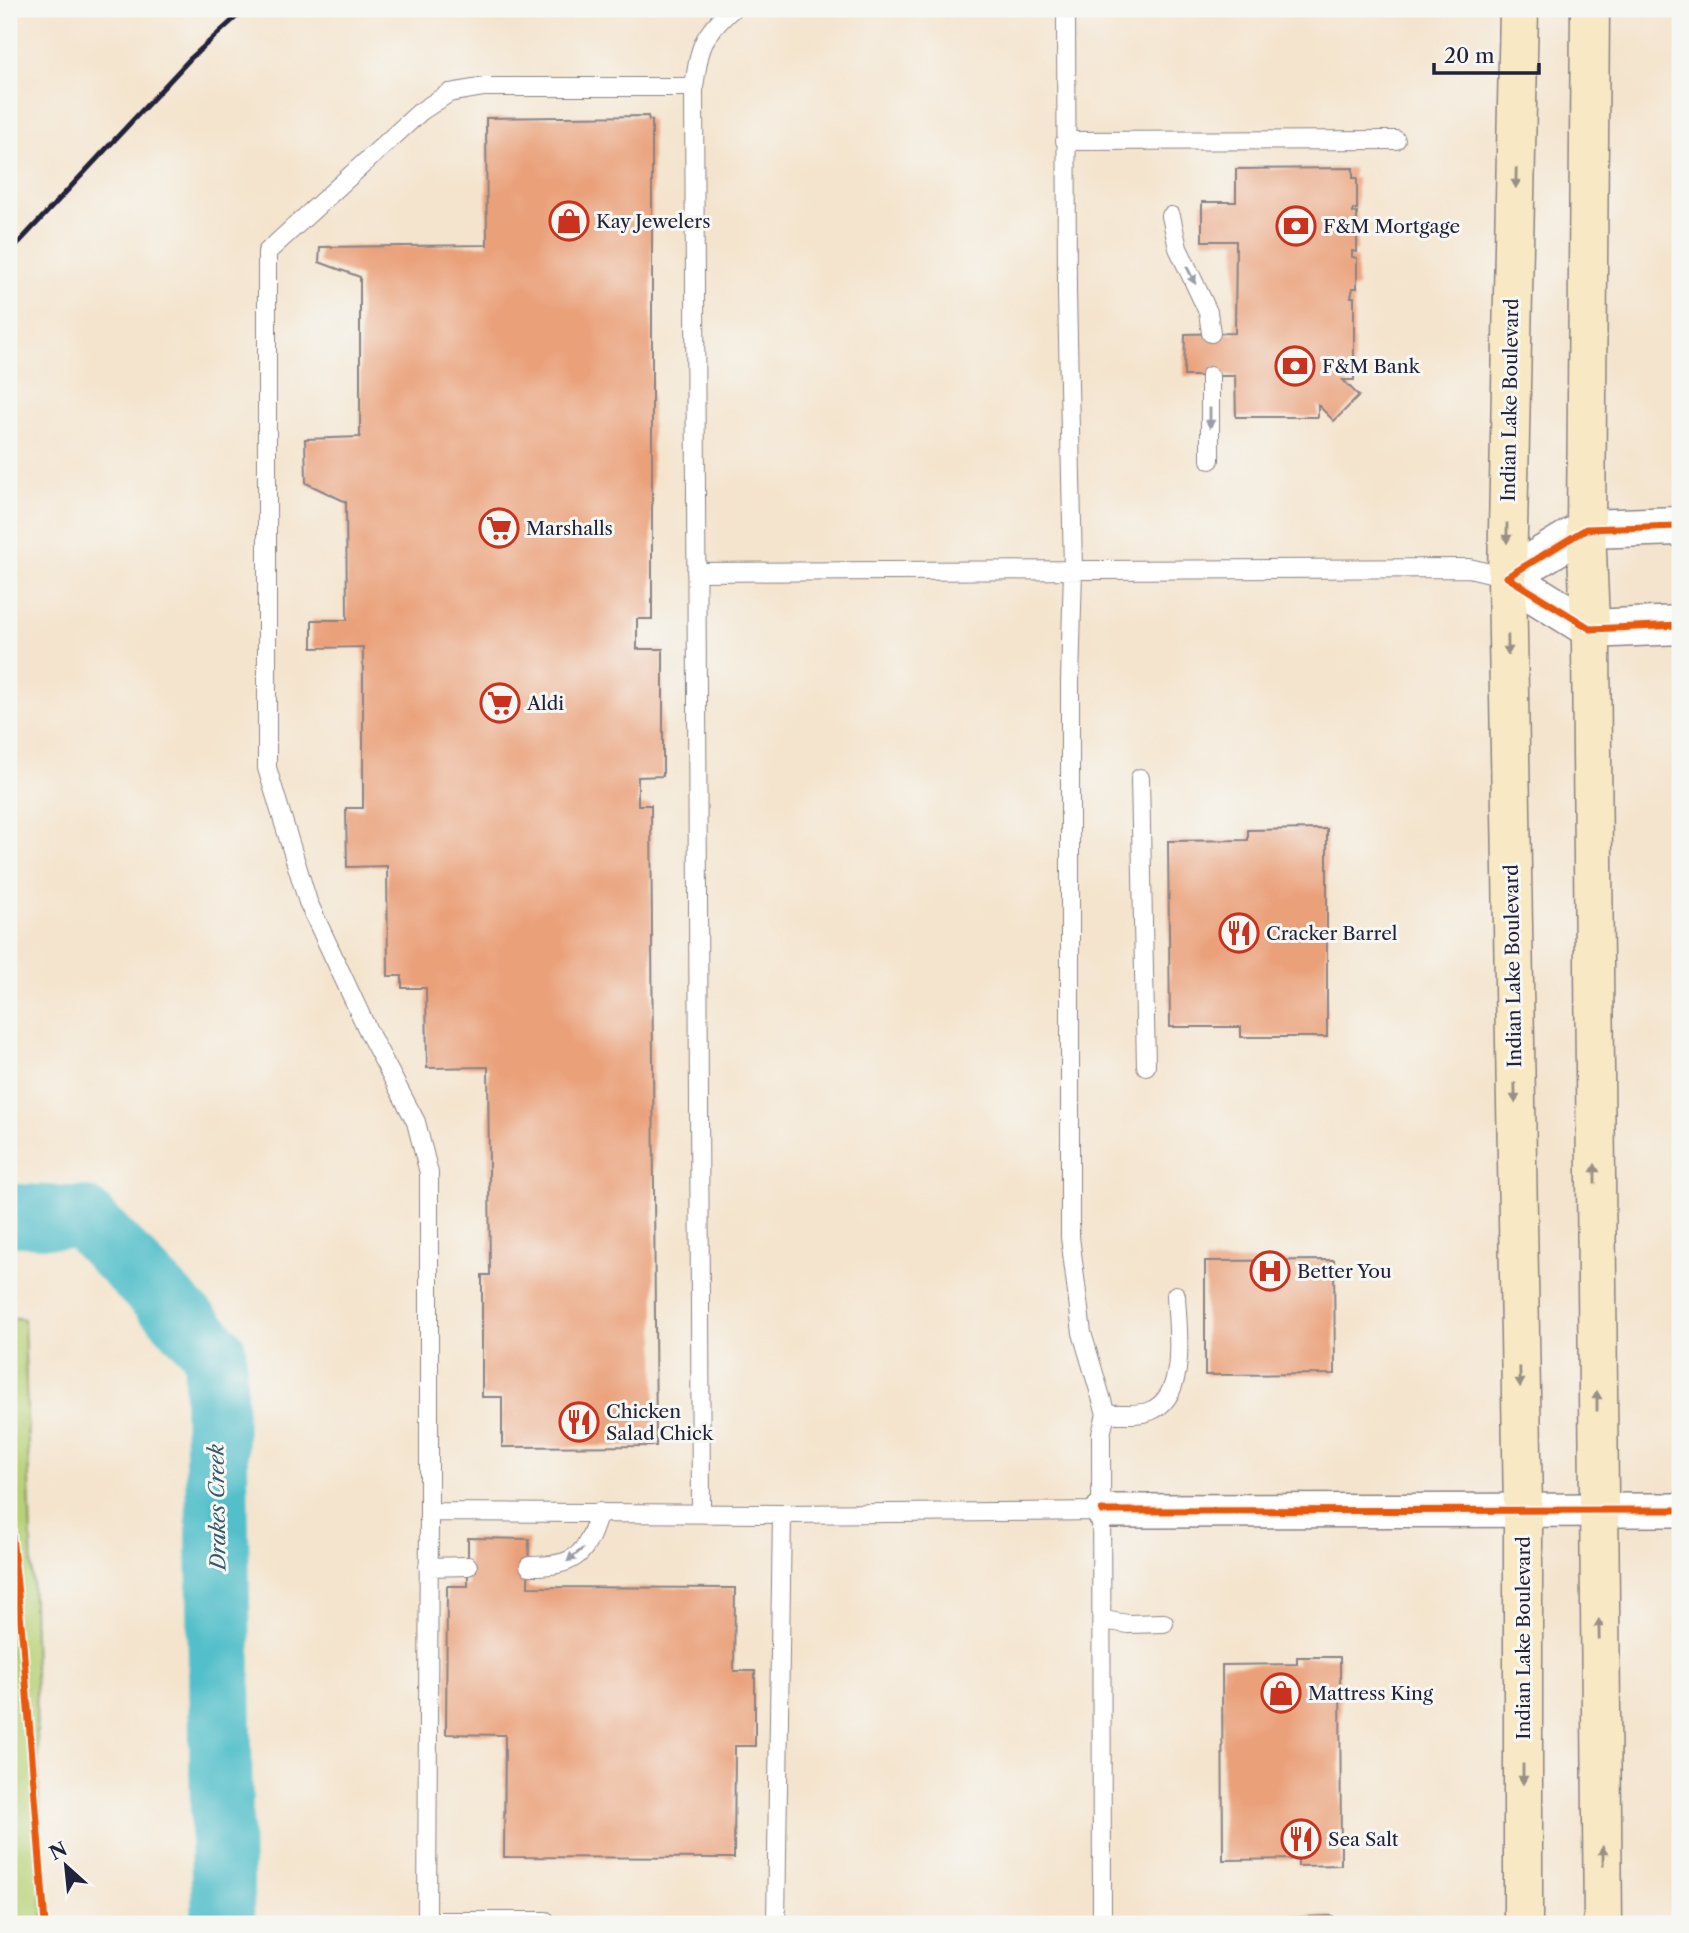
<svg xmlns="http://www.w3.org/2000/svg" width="1689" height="1933" font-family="'Libre Caslon Text',serif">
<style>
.green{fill:#b7d176;stroke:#6c7a58;stroke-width:2}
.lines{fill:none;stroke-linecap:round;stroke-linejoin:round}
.river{stroke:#52bfca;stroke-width:63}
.building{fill:#eaa079}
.service-casing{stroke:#8b8384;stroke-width:20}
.minor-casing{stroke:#8b8384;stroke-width:36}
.tertiary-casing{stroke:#8b8384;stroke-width:41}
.secondary-casing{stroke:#8b8384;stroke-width:41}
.service{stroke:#fff;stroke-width:18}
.minor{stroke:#fff;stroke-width:33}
.tertiary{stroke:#fff;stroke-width:38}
.secondary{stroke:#f8e8c3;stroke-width:38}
.rail{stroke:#22223b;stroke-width:5}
.cycleway-casing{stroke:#f6f6f2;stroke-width:11}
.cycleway{stroke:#e8590c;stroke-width:7}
.oneway{fill:#988f86}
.oneway2{fill:#9c9ca7}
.labels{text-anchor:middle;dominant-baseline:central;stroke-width:6;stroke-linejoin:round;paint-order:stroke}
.poi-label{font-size:19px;fill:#22223b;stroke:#f6f6f2;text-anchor:start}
.street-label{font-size:19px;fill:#22223b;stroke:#f6f6f2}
.water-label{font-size:21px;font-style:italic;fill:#33596d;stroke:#f6f6f2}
</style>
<rect width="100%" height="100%" fill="#f6f6f2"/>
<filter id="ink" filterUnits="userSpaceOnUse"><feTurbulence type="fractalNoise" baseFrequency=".0143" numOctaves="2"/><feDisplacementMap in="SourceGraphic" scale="14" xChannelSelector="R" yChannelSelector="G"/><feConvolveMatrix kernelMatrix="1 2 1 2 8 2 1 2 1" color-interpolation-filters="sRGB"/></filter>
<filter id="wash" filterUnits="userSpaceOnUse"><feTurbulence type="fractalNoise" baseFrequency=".00686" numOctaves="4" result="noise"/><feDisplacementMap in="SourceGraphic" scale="28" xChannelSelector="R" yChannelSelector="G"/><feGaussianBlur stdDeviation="1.57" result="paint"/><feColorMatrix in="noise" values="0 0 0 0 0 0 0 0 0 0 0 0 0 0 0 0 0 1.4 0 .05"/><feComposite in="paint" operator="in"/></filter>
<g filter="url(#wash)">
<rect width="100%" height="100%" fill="#f4e4cd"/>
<path class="green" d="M9 1317 24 1319 43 1924H9Z"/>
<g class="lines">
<path class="river" d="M9 1215 83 1218 215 1352 223 1924"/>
</g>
<g id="blocks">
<path class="building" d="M648 116 649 120H652V619H637V649H663V776L638 777V805H651L656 1446 502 1447V1397H482V1275H490L488 1067 427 1068 426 988H402V976H388L387 866 347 867 346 808H363V647L312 648V620H347L346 502 306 483 305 439 360 437V277L319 262 320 247 487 245 486 118Z
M1353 168V178H1357V209H1353V213L1357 212V252L1352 251V257L1357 258V288H1353L1351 297H1354V380H1343L1359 396 1334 421 1318 405V417H1236L1235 376H1184L1185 334 1235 333 1236 241H1202V202H1236V169Z
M1327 829V1037H1241V1027H1170L1168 841 1248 840V830Z
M1334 1260 1335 1374 1205 1375V1261Z
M468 1538 529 1539 528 1587 735 1588 734 1671H755V1746H735L734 1858 504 1857 505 1735 446 1734 447 1586H468Z
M1297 1657H1340L1341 1865 1298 1866V1859L1223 1860 1222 1665 1297 1664Z
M1333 1916V1924H1243V1919Z"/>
</g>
</g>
<g filter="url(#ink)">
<use href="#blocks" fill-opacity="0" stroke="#8b8384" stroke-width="2"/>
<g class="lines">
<g class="service-casing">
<path id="service" d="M1066 9 1067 293 1073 569 1070 682V1237L1082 1333 1106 1414 1101 1434 1102 1924
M694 87H484L449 93 420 112 267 252V768L308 902 370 1035 416 1122 429 1173V1512L782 1514 1102 1511
M1065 141 1396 140
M1171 216 1178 248 1208 312 1211 333
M1210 460V376
M696 572 1469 568 1507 577
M1140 778 1146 1066
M1106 1414C1119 1413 1139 1416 1150 1411 1189 1396 1177 1328 1176 1295
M429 1512 427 1921H546
M701 1512 694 87C700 46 701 37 732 9
M529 1566C575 1566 586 1557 599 1512
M428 1567 468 1566
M1103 1620 1128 1624 1164 1623
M776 1923 782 1514"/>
</g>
<g class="minor-casing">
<path id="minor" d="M1102 1511 1680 1510"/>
</g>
<g class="tertiary-casing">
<path id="tertiary" d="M1680 526 1586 529 1507 577 1591 629 1680 625"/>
</g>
<g class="secondary-casing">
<path id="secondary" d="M1519 9 1507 577 1523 1510V1924
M1590 9 1586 529 1591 645 1603 1924"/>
</g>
<use href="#service" class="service"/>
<use href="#minor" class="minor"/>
<use href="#tertiary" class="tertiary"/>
<use href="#secondary" class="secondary"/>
<path class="rail" d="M9 253 190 59 245 9"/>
<g class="cycleway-casing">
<path id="cycleway" d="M1680 526 1586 529 1507 577 1591 629 1680 625
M9 1506 23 1644 45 1924
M1102 1511 1680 1510"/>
</g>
<use href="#cycleway" class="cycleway"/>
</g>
<defs><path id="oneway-solid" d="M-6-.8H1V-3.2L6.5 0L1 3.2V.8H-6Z" transform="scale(1.75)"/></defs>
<g class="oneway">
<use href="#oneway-solid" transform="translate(1516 178) rotate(91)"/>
<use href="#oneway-solid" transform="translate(1507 533) rotate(90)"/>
<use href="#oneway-solid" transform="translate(1508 645) rotate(89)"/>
<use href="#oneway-solid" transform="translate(1515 1093) rotate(89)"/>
<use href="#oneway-solid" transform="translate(1595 1174) rotate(-90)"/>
<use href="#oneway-solid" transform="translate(1520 1377) rotate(89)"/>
<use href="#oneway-solid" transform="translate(1597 1401) rotate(-90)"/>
<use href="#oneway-solid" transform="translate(1599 1629) rotate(-91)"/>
<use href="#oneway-solid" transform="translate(1523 1774) rotate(90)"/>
<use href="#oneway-solid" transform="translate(1603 1856) rotate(-91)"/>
</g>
<g class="oneway2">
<use href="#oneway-solid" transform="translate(1191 275) rotate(63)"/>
<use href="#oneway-solid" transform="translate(1210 418) rotate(90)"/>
<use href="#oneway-solid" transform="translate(575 1555) rotate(140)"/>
</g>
</g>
<defs>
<g id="shop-ring" transform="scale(2.0125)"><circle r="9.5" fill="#f6f6f2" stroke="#c8321e" stroke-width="1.5"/><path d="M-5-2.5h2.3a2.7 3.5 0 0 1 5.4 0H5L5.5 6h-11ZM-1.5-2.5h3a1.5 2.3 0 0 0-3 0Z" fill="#c8321e"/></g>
<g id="bank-ring" transform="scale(2.0125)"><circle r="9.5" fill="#f6f6f2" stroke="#c8321e" stroke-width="1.5"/><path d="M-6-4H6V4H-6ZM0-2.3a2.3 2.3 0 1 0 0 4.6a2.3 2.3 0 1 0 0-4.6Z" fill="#c8321e"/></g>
<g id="supermarket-ring" transform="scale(2.0125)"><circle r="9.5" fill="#f6f6f2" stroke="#c8321e" stroke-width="1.5"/><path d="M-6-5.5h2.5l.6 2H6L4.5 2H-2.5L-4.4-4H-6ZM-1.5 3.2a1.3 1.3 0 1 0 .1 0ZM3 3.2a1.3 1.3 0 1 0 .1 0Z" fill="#c8321e"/></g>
<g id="restaurant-ring" transform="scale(2.0125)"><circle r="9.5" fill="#f6f6f2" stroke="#c8321e" stroke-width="1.5"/><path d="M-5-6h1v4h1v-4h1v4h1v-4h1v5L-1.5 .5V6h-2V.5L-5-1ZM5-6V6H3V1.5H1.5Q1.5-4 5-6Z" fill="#c8321e"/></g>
<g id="hospital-ring" transform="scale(2.0125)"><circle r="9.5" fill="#f6f6f2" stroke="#c8321e" stroke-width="1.5"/><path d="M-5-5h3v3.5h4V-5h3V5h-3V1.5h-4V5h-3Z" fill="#c8321e"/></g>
</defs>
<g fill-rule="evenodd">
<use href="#shop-ring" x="569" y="221"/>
<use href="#bank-ring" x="1296" y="226"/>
<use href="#bank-ring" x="1295" y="366"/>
<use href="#supermarket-ring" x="499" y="528"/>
<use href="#supermarket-ring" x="500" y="703"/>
<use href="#restaurant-ring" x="1239" y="933"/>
<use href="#hospital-ring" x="1270" y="1271"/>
<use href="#restaurant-ring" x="579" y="1422"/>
<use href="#shop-ring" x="1281" y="1693"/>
<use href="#restaurant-ring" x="1301" y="1839"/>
</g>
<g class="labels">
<g class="poi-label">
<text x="596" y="221">Kay Jewelers</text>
<text x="1323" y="226">F&amp;M Mortgage</text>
<text x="1322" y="366">F&amp;M Bank</text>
<text x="526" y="528">Marshalls</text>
<text x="527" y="703">Aldi</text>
<text x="1266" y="933">Cracker Barrel</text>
<text x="1297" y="1271">Better You</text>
<text x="606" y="1411">Chicken<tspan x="606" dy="22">Salad Chick</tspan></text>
<text x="1308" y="1693">Mattress King</text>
<text x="1328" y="1839">Sea Salt</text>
</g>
<g class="street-label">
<text transform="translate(1510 400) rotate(-89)">Indian Lake Boulevard</text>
<text transform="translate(1513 966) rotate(-91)">Indian Lake Boulevard</text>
<text transform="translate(1523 1638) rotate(-90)">Indian Lake Boulevard</text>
</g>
<g class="water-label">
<text transform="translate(217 1507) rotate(-91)">Drakes Creek</text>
</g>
</g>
<rect width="1689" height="1933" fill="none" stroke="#f6f6f2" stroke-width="35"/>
<g transform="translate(66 1866) rotate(333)" stroke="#f6f6f2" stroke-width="5" paint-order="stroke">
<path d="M0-5L12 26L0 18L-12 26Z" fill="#22223b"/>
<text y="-10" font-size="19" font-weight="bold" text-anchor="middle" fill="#22223b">N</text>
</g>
<path d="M1434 63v10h105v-10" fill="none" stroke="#22223b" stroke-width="3.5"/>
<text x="1444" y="63" font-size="21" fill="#22223b" stroke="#f6f6f2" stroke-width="5" paint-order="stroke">20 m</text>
</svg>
